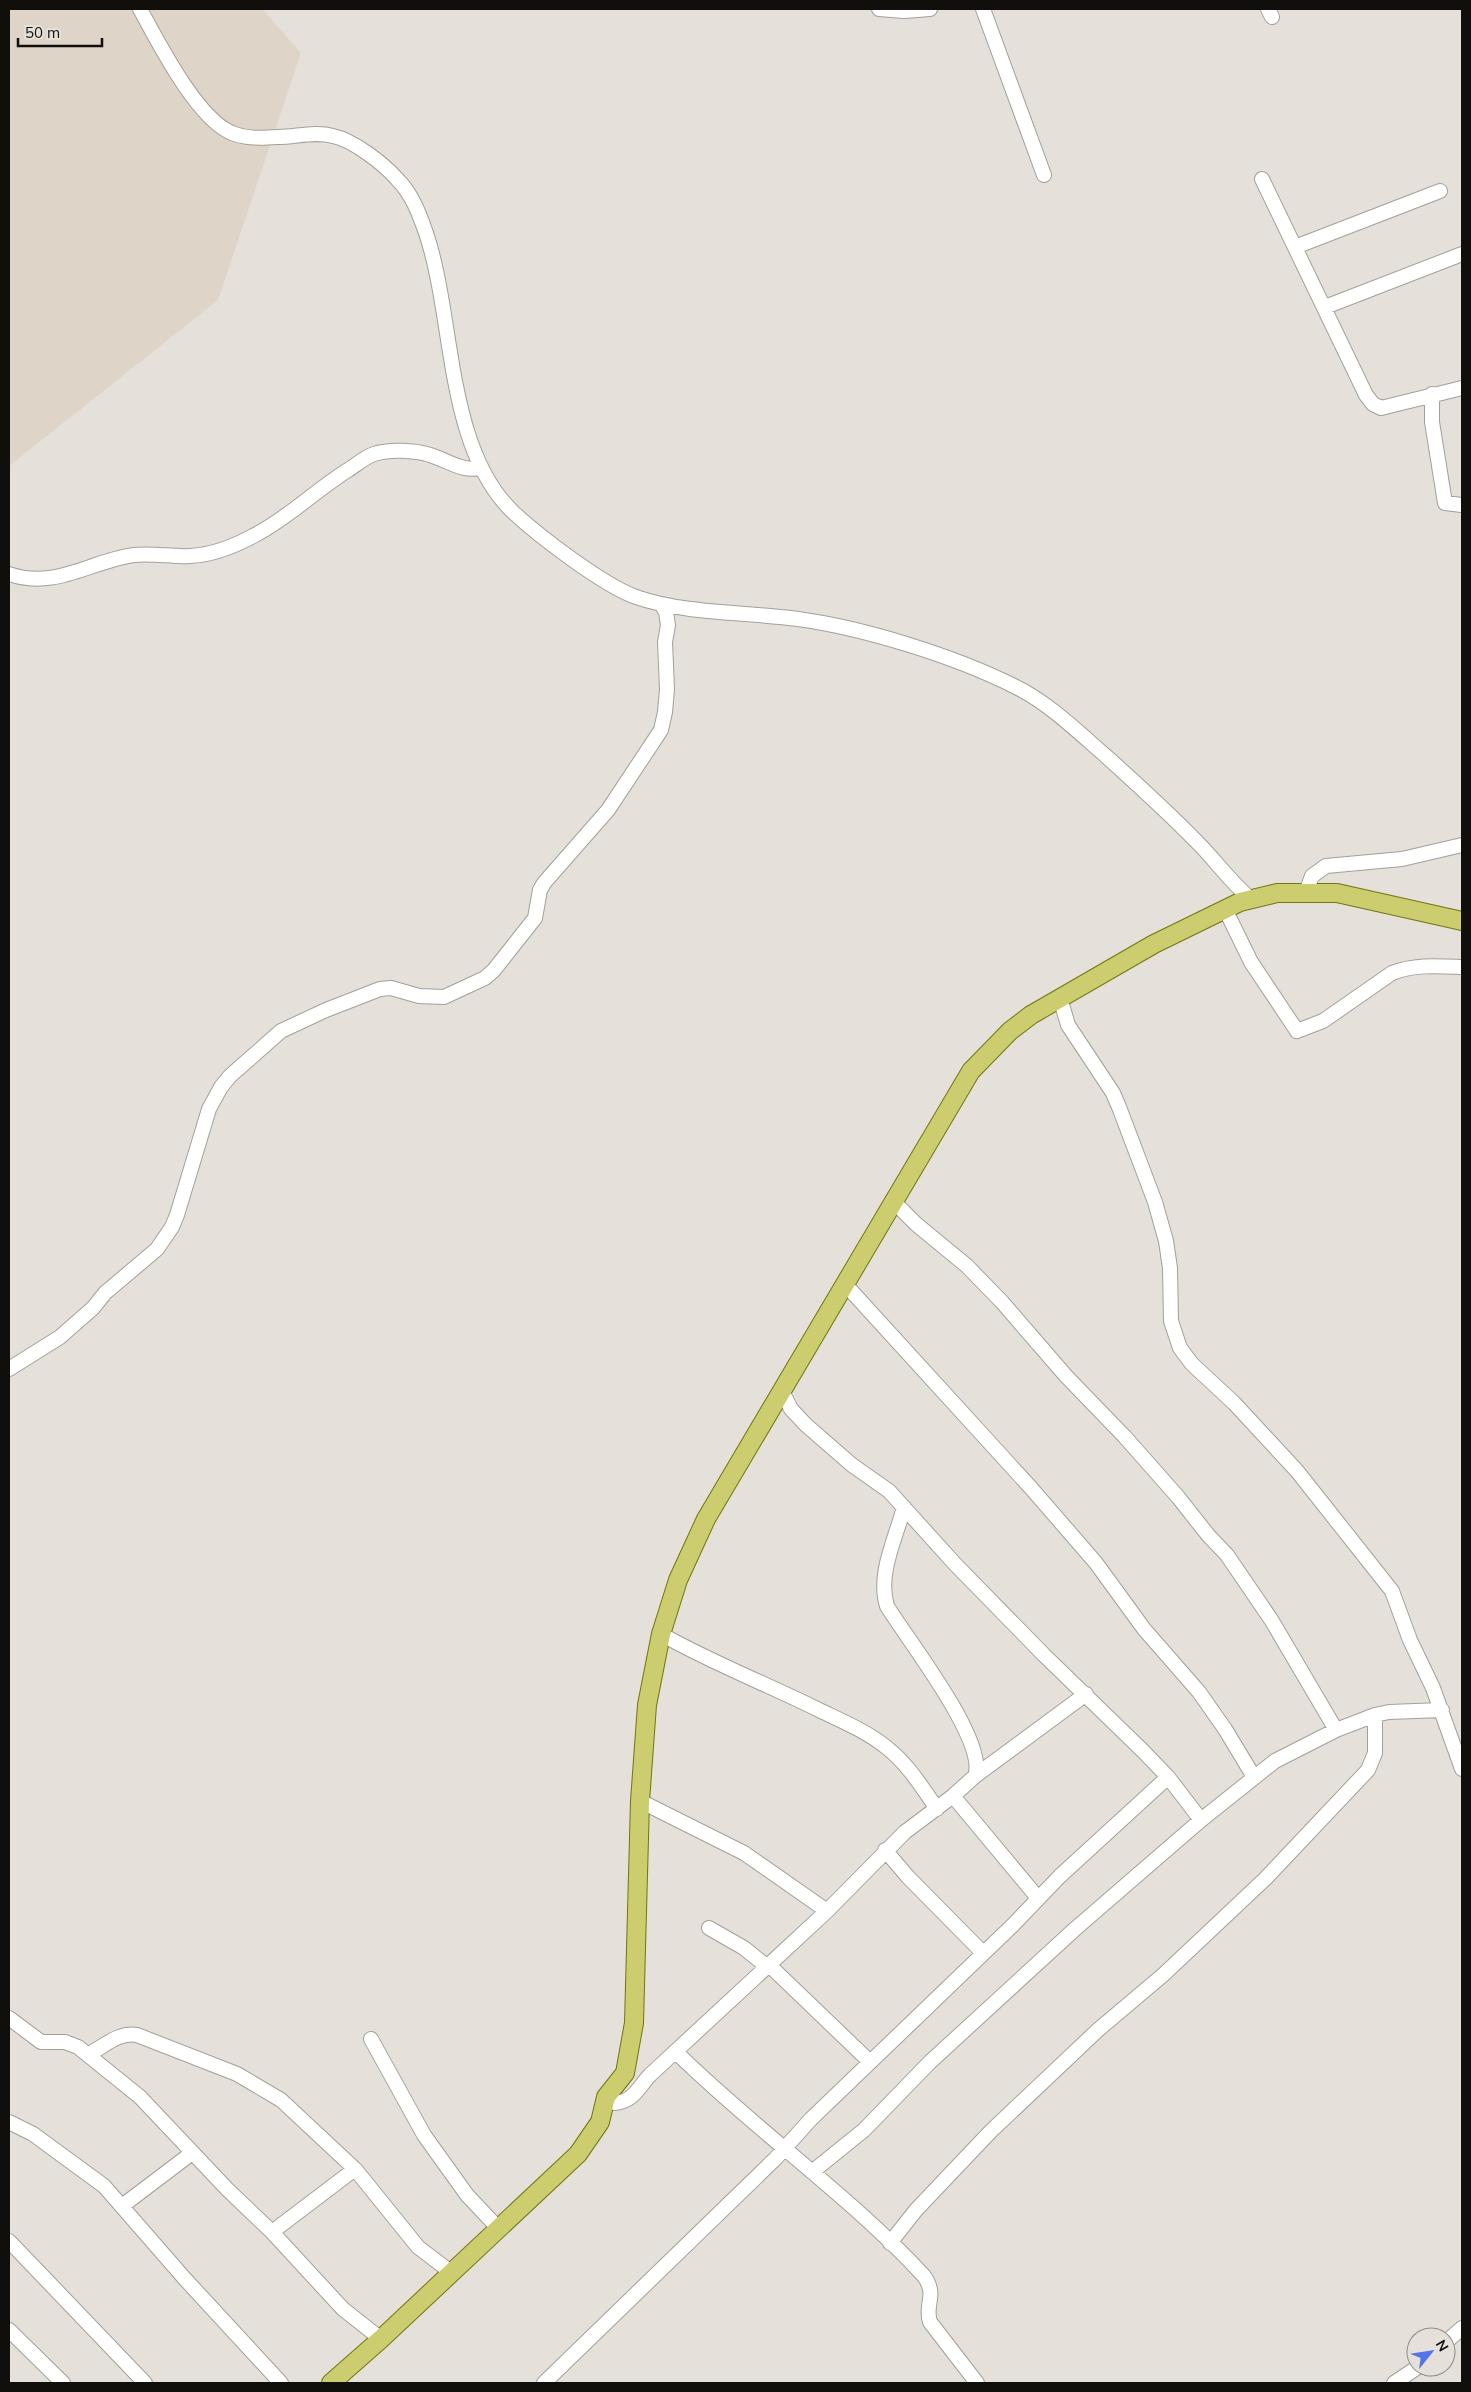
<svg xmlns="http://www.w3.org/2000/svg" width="1471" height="2392" font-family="Mulish,sans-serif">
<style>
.built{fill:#ded4c7}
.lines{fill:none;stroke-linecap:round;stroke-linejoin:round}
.minor-casing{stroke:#a4a099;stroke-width:16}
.major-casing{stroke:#73750e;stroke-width:20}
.minor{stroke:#fff;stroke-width:14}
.major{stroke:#cbcd6f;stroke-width:18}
</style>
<rect width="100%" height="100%" fill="#e5e0d9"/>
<path class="built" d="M9 9H262L301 53 218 300 9 466Z"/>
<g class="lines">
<g class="minor-casing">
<path id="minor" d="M140 9C158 42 197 119 232 133 246 139 263 138 278 137 296 137 315 131 333 136 353 140 384 164 397 179 412 194 419 213 426 233 455 319 445 448 514 513 540 537 603 585 636 597 685 614 746 612 798 619 864 628 954 656 1014 686 1049 703 1078 732 1107 757 1138 785 1169 813 1198 843 1217 862 1231 883 1252 900
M879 9 904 11 930 9
M983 9 1044 175
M1268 9 1272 17
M1262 179 1366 395 1373 404 1381 408 1462 388
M1295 247 1440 191
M1325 307 1462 254
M1432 394V422L1445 503 1462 505
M9 574C55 590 90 561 134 555 152 553 172 557 190 556 213 555 235 546 255 535 288 518 316 490 348 470 356 465 365 457 374 454 389 449 415 450 430 455 447 460 462 472 480 468
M1306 892 1312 876 1326 866 1402 859 1462 845
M1225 909 1251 962 1297 1031 1323 1021 1392 973C1414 964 1439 966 1462 967
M1060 998 1068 1025 1113 1093 1119 1107 1155 1202 1166 1241 1170 1268 1171 1321 1180 1348 1192 1364 1234 1403 1297 1471 1392 1591 1410 1640 1433 1688 1462 1769
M893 1201 916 1224 967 1266 1002 1302 1066 1376 1125 1437 1178 1497 1208 1535 1227 1555 1272 1621 1336 1730
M844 1283 1031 1488 1096 1563 1144 1629 1199 1692 1225 1729 1254 1777
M9 1369 60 1337 93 1308 105 1293 157 1249 172 1227 177 1215 209 1109 221 1087 230 1076 281 1031 326 1010 380 989 391 988 419 996 444 997 485 978 494 970 535 918 540 890 544 883 608 810 661 730 665 712 667 689 665 642 668 625 666 612 661 604
M782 1391 791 1409 806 1425 852 1465 889 1491 955 1564 1044 1655 1143 1751 1168 1777 1201 1820
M904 1507C896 1538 877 1574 887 1606 906 1638 988 1741 975 1776
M661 1634C712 1663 767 1684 819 1710 842 1721 866 1731 886 1747 907 1763 922 1787 937 1809
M953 1796 1038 1898
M640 1801 744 1853 827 1911
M885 1850 908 1877 983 1953
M709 1928 744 1948 765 1965 768 1964 870 2062
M9 2018 41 2042H65L78 2047 140 2097 227 2189 272 2232 343 2309 381 2339
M371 2039 424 2135 467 2195 499 2229
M676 2052C755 2130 848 2194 924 2276 938 2296 924 2304 930 2322L977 2383
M89 2054C105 2046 118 2032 137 2035L237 2074 281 2100 355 2169 418 2247 452 2273
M606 2097 615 2103C634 2101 638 2088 650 2075L827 1911 905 1832 953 1796 975 1776 1086 1694
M9 2122 33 2134 104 2186 185 2279 281 2383
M812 2172 864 2130 930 2062 1075 1929 1201 1820 1275 1761 1336 1730 1375 1715 1389 1712 1442 1710
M122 2206 192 2153
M272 2232 355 2169
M9 2241 145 2383
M890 2243 916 2210 991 2131 1099 2029 1163 1975 1266 1878 1368 1770 1375 1753V1715
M9 2330 63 2383
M1446 2342 1462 2328
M544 2383 775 2159 811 2119 1013 1925 1060 1876 1168 1777
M1394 2383 1418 2367"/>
</g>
<g class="major-casing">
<path id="major" d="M331 2383 381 2339 578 2154 600 2122 606 2097 625 2073 634 2023 640 1801 647 1705 661 1634 678 1580 706 1519 971 1071 1010 1031 1031 1015 1154 944 1240 902 1277 893H1337L1462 921"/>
</g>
<use href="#minor" class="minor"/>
<use href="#major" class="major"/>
</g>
<rect width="1471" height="2392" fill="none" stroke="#100f0c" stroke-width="20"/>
<g transform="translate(1431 2352) rotate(60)"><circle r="24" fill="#e5e0d9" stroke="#908c87"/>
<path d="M0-4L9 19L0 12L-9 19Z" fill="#5474e9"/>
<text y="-8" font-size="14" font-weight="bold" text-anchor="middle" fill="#100f0c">N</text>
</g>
<path d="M18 38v8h84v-8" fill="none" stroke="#100f0c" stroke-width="2.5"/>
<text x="25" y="38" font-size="15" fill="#100f0c" stroke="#e5e0d9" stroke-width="4" paint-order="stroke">50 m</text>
</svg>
